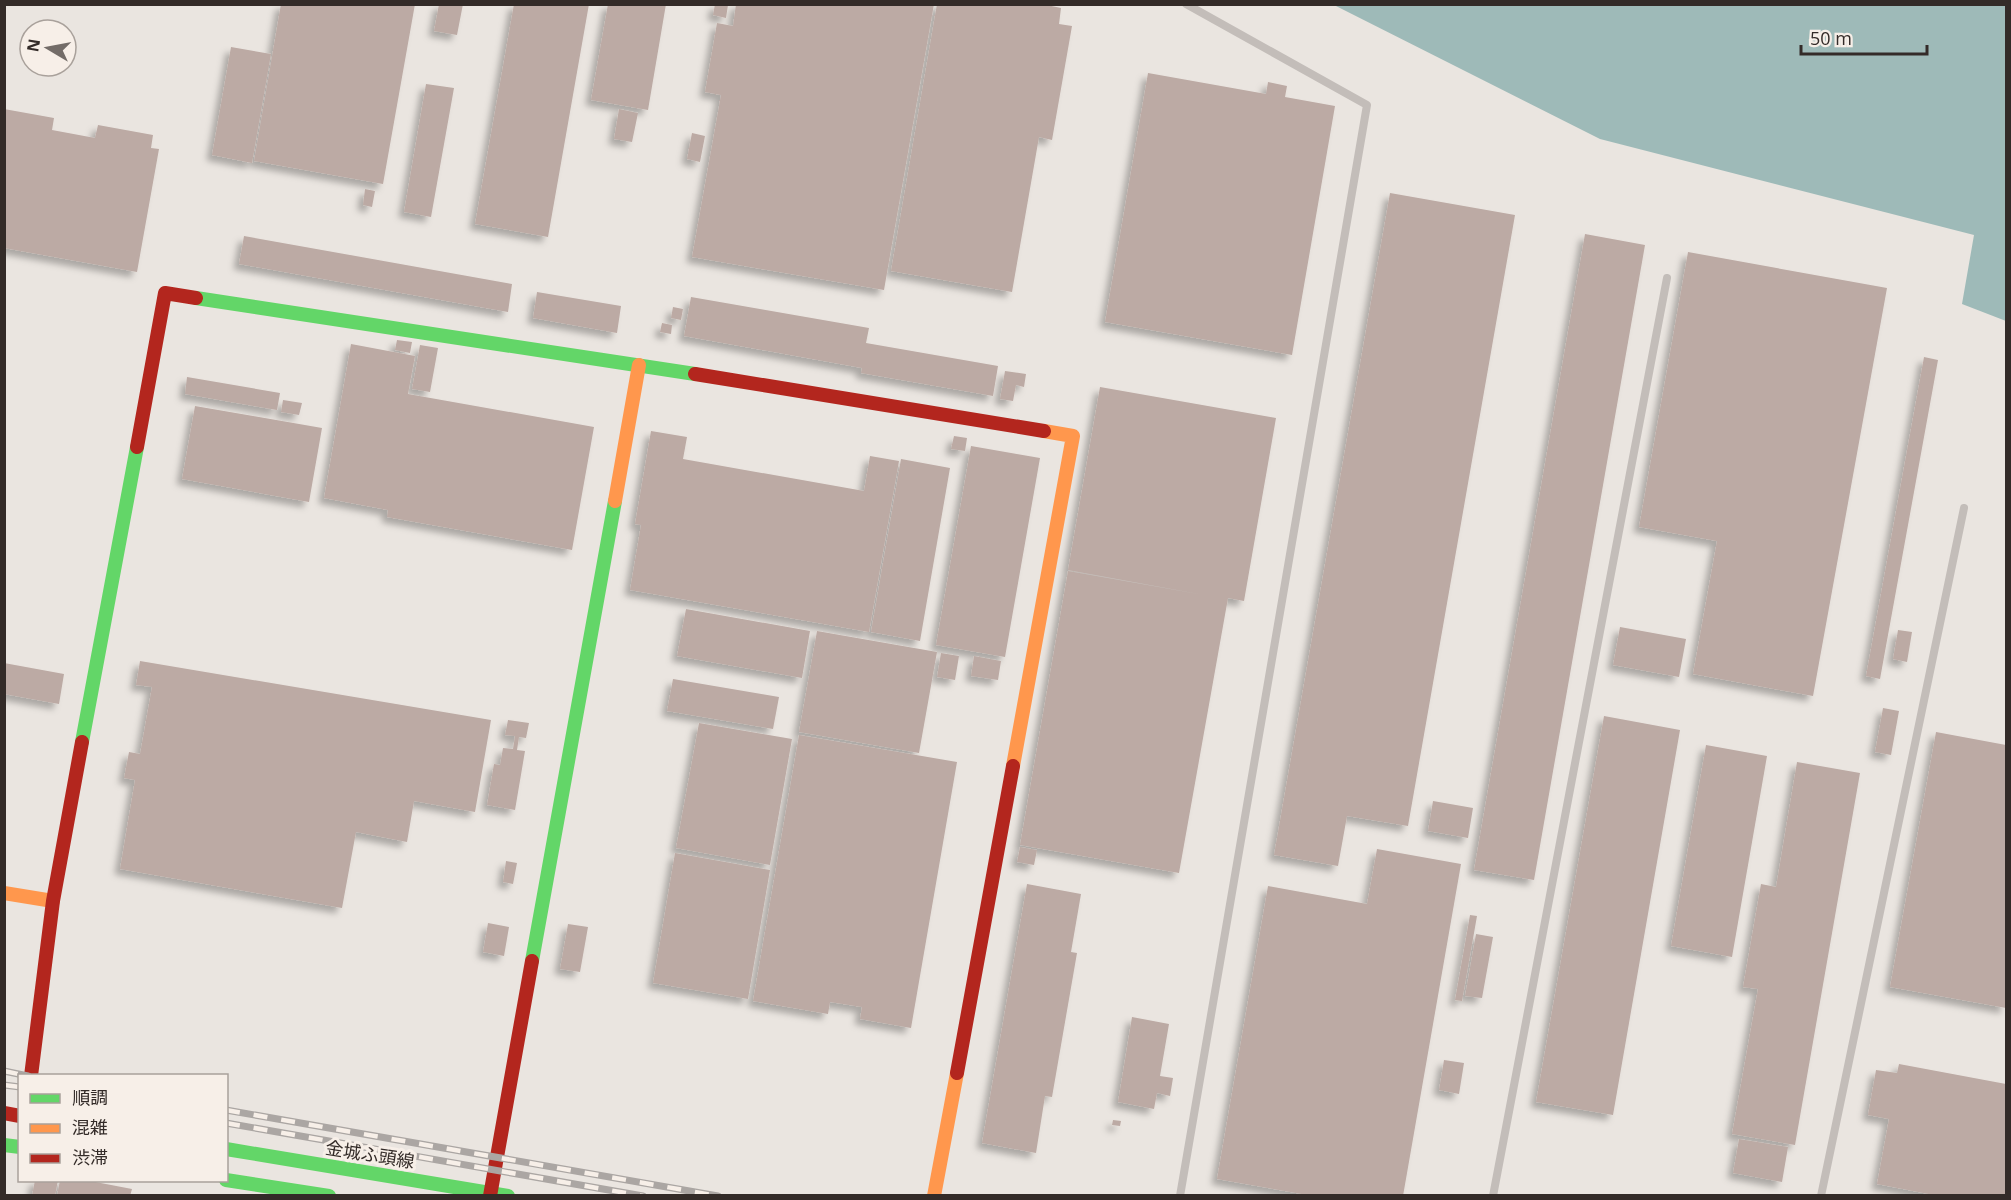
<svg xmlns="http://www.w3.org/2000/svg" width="2011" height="1200" font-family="'Open Sans','Noto Sans JP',sans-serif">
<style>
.water{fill:#9ebab8}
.building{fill:#bcaaa4;filter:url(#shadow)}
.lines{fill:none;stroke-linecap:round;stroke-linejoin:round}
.lane{stroke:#c3bdb9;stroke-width:8}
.fast{stroke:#63d668;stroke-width:14}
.slow{stroke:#ff974d;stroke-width:14}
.jam{stroke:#b3261e;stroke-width:14}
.rail-casing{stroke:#aba6a3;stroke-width:7}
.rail{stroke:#f7efe8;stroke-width:4.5;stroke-dasharray:14;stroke-linecap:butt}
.labels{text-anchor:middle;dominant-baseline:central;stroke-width:6;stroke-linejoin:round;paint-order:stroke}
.street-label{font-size:18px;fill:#332b28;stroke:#f7efe8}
</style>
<defs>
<filter id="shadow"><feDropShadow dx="-5.5" dy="5.5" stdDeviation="3" flood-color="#0004"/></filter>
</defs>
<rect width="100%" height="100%" fill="#eae5e0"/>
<path class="water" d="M1334 5H2006V321L1962 304 1974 235 1600 139Z"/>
<path class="building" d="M281 4H415L383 184 254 161Z
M439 4H463L457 35 434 31Z
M514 4H589L548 237 475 224Z
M608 4H666L648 110 591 100Z
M715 4 728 5 726 18 713 15Z
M736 4H934L884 290 692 257 721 95 705 92 717 23 733 26Z
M937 4H1042L1061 8 1059 24 1072 26 1052 140 1039 137 1012 292 891 271Z
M231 47 271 54 252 163 212 155Z
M1148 73 1266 94 1268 82 1287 86 1285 97 1335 106 1292 355 1105 322Z
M426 84 454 88 431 217 404 212Z
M4 109 54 118 52 130 95 138 98 125 153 135 151 148 159 149 137 272 4 248Z
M619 109 638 113 632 142 614 139Z
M692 133 705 136 700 162 687 159Z
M365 189 375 191 372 207 363 205Z
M1390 193 1515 215 1408 826 1347 816 1338 866 1274 855Z
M1585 234 1645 245 1534 880 1474 870Z
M244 236 512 284 508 312 239 264Z
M1688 252 1887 288 1813 696 1693 674 1717 541 1639 527Z
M537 292 621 306 617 333 533 318Z
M691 297 869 328 866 343 998 366 993 396 861 373 862 368 684 336Z
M673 307 683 309 681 320 671 318Z
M662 323 672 325 671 334 660 332Z
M397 340 412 342 410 353 395 350Z
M351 344 415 356 408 394 594 427 572 550 387 517 388 510 324 498Z
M420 345 438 348 430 392 412 389Z
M1924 357 1938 360 1880 679 1866 676Z
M1005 371 1026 374 1024 387 1016 385 1013 401 1000 399Z
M187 377 280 393 277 410 185 394Z
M1100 387 1276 418 1244 601 1228 598 1179 873 1020 845 1068 571 1204 595 1068 570Z
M283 400 302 403 299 415 281 412Z
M195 406 322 428 309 502 182 479Z
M651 431 687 437 683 459 864 491 870 456 899 461 869 632 630 590 641 525 635 524Z
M954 436 967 438 965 451 951 449Z
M971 446 1040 458 1005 657 936 645Z
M901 459 950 468 920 641 871 632Z
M686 609 810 631 802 678 677 656Z
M1620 627 1686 639 1679 677 1613 665Z
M1898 630 1912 632 1907 662 1893 659Z
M817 631 937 652 919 753 799 732Z
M941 653 959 656 955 680 937 677Z
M974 656 1001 661 998 680 971 676Z
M140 661 491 720 475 812 414 801 407 842 356 832 342 908 120 869 135 780 124 778 129 752 140 754 152 687 136 685Z
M4 663 64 674 59 704 4 694Z
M673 679 779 697 773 729 667 711Z
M1883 708 1899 711 1891 755 1875 752Z
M1604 716 1680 730 1613 1115 1536 1102Z
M508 720 529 723 526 738 519 737 517 750 525 751 515 810 487 805 494 764 500 765 503 748 513 749 515 736 505 735Z
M699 723 792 739 770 865 676 848Z
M1936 732 2006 745V1008L1890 987Z
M799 735 957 762 911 1028 860 1019 862 1007 830 1002 828 1014 753 1001Z
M1706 745 1767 756 1732 957 1671 946Z
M1797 762 1860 773 1795 1145 1732 1134 1758 989 1743 987 1761 884 1776 887Z
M1433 801 1473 808 1468 838 1428 831Z
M1020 847 1037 850 1034 865 1017 862Z
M1377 849 1461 864 1403 1196H1313L1217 1179 1268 886 1367 904Z
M675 853 770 870 748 999 653 983Z
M506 861 517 863 513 884 503 882Z
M1027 884 1081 894 1071 952 1077 953 1052 1097 1045 1096 1036 1153 982 1143Z
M1470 915 1477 916 1462 1001 1455 1000Z
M488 923 509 927 504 956 483 952Z
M568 924 588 927 580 972 560 969Z
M1476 934 1493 937 1482 998 1465 996Z
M1132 1017 1169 1024 1160 1076 1173 1078 1170 1096 1157 1093 1154 1109 1118 1102Z
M1444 1060 1464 1063 1459 1094 1439 1090Z
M1899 1064 2006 1084V1196H1939L1877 1184 1889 1119 1868 1115 1876 1070 1897 1073Z
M1113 1120 1121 1121 1120 1126 1112 1125Z
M1739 1139 1788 1147 1782 1182 1733 1173Z
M35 1180H58L55 1196H32Z
M60 1180H85L132 1189 130 1196H57Z"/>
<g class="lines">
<path class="lane" d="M1180 1196 1367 105 1186 4
M1493 1196 1667 278
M1821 1196 1964 508"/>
<path class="fast" d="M196 298 695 374
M82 742 137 447
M532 961 615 501
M4 1145 20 1147
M226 1149 508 1196
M226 1180 329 1196"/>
<path class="slow" d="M615 501 639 365
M1013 766 1073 436 1044 431
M4 893 53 901
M934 1196 957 1073"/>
<path class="jam" d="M695 374 1044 431
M137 447 165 293 196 298
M957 1073 1013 766
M31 1076 53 901 82 742
M4 1113 20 1116
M490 1196 532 961"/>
<g class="rail-casing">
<path id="rail" d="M4 1071 28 1076
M4 1085 20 1087
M226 1110 718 1196
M226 1123 643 1196"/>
</g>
<use href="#rail" class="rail"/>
</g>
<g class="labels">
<g class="street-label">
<text transform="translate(370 1154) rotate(9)">金城ふ頭線</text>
</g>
</g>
<rect width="2011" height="1200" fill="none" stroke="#332b28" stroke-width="12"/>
<rect x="18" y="1074" width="210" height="108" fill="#f7efe8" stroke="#a9a19b" stroke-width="1.5"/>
<rect x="30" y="1094" width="30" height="9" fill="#63d668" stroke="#a9a19b" stroke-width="1.5"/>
<text x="72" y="1104" font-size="18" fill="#332b28">順調</text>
<rect x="30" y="1124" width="30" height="9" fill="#ff974d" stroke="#a9a19b" stroke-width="1.5"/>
<text x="72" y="1134" font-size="18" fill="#332b28">混雑</text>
<rect x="30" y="1154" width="30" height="9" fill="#b3261e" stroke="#a9a19b" stroke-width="1.5"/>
<text x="72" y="1164" font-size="18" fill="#332b28">渋滞</text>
<g transform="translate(48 48) rotate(280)"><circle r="28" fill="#f7efe8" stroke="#a9a19b" stroke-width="1.5"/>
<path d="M0-4.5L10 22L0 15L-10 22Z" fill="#736c68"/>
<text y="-9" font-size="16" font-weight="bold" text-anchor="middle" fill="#332b28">N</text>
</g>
<path d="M1801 45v9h126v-9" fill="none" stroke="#332b28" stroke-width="3"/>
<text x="1810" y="45" font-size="18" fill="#332b28" stroke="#f7efe8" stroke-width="4.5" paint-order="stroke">50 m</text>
</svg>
